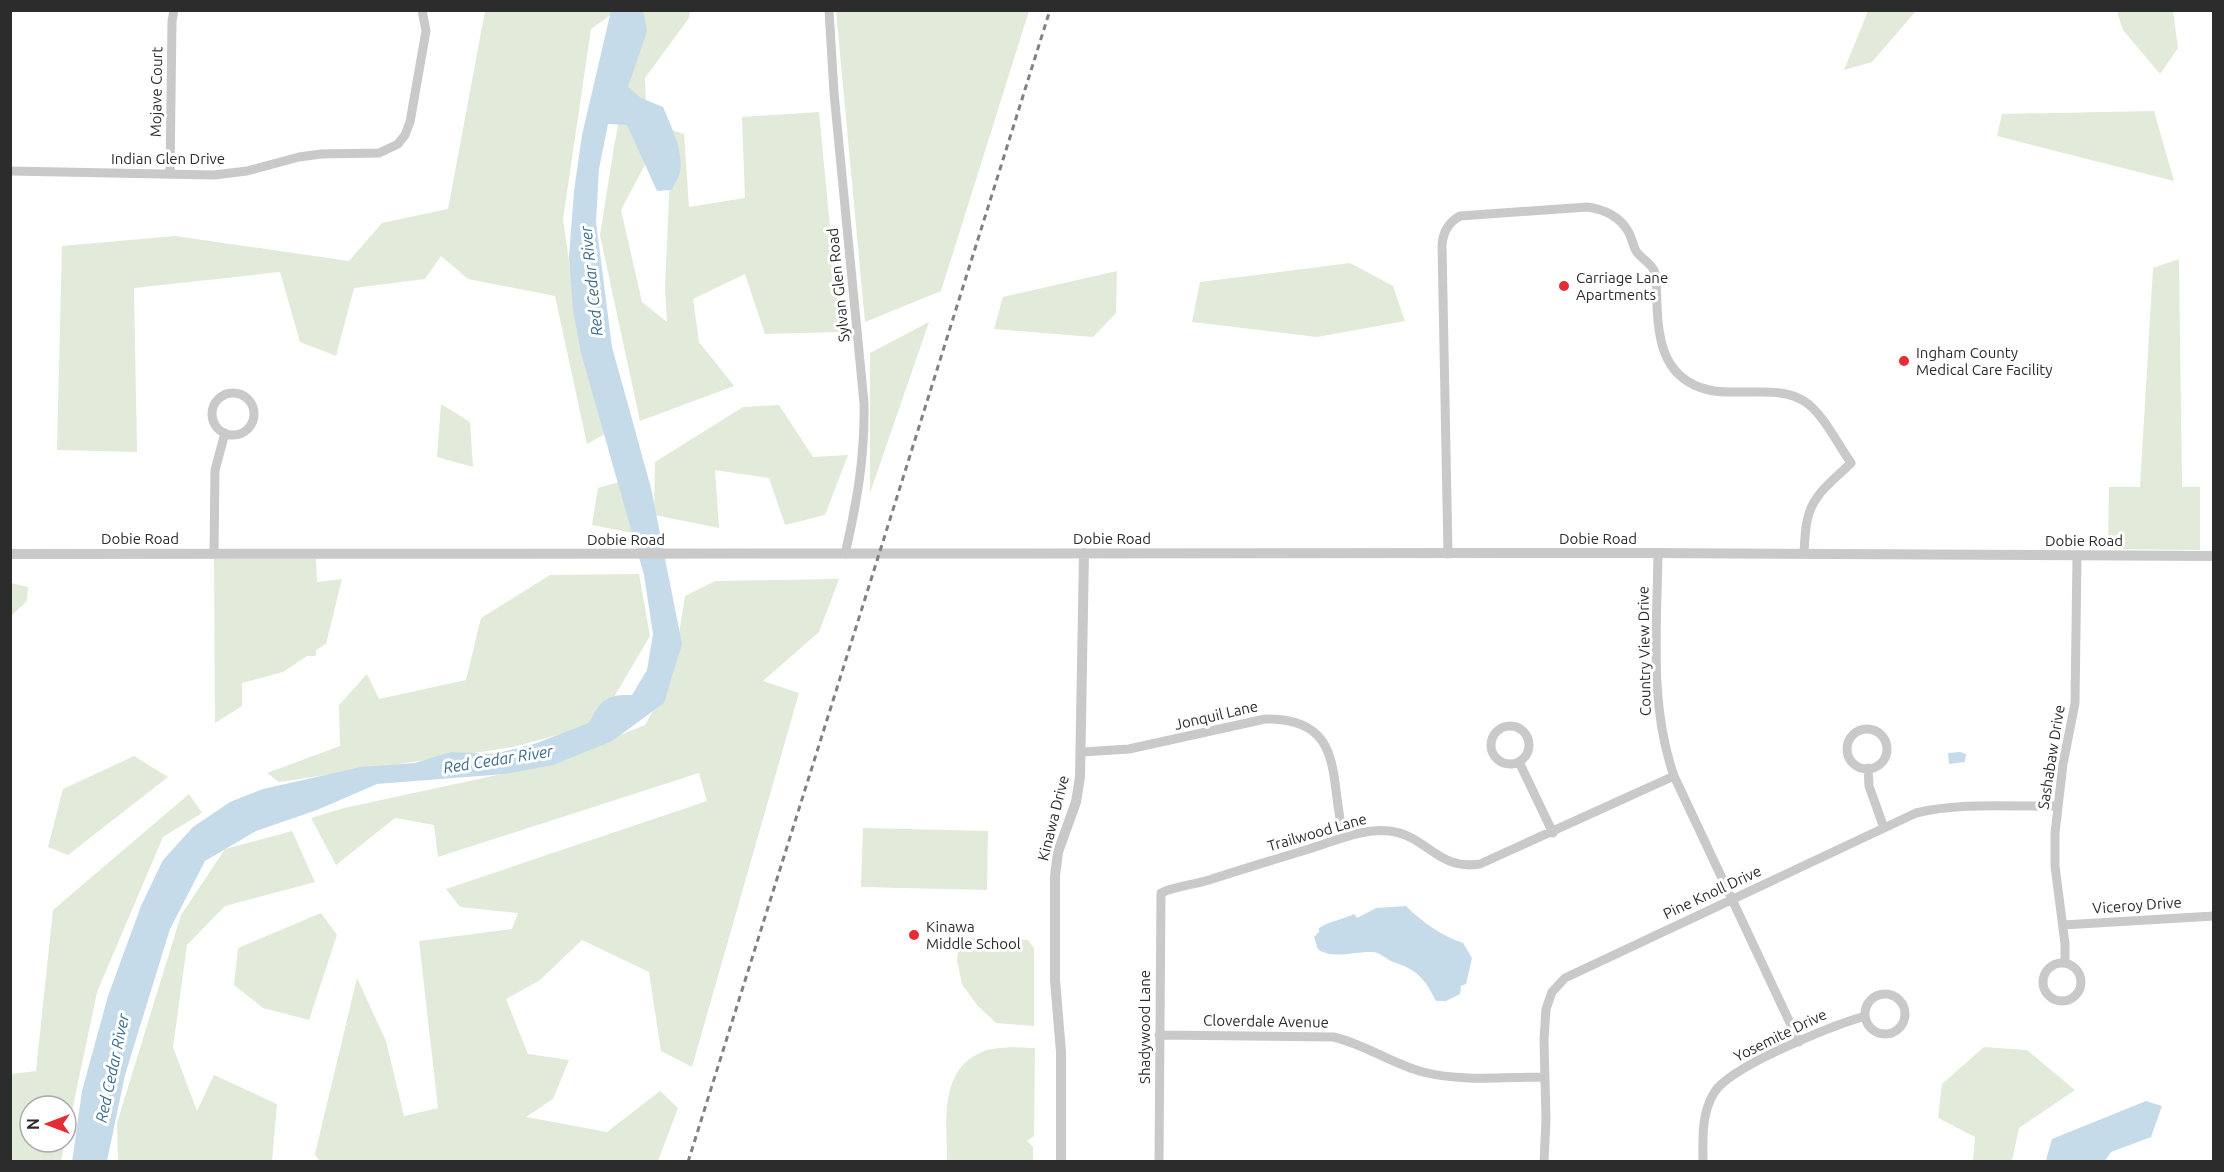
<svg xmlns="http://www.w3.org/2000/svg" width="2224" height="1172" font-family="Ubuntu,sans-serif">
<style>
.green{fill:#e2ead9}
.water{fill:#c5dbea}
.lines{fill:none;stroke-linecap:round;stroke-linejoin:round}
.minor{stroke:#c9c9c9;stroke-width:9}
.tertiary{stroke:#c9c9c9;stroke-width:10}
.rail{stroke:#818181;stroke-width:3;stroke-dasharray:6 4.5;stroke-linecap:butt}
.poi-dot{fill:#e52d36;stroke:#fff;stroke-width:2}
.labels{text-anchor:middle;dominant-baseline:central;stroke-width:6;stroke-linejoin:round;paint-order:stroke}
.street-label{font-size:15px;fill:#2c2c2c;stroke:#fff}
.poi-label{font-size:15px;fill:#2c2c2c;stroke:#fff;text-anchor:start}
.water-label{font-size:16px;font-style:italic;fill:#3b6b8d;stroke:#fff}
</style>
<rect width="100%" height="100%" fill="#fff"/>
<path class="green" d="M485 11H616L591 29 563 219 580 338 607 433 587 444 555 296 468 279 441 256 425 279 354 288 336 356 300 342 280 272 134 288 137 452 57 450 62 246 175 236 349 261 382 223 448 209Z
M639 11H690L689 18 645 78 648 159 621 210 642 302 667 322 665 288 672 130 684 134 689 207 745 198 742 117 819 112 840 332 765 334 745 274 693 299 699 342 734 386 640 421 600 235 614 147Z
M836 11H1029L941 291 865 322Z
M1868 11H1916L1872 62 1844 70Z
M2117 11H2173L2178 48 2160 74 2123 30Z
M2154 111 2174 181 1997 136 2002 114Z
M2179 259 2182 487H2200V550L2108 549 2109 487H2140L2153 268Z
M1350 263 1393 286 1405 321 1317 337 1192 322 1200 282Z
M1117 271 1116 313 1093 337 994 329 1003 297Z
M929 322 870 493V353Z
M441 404 470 422 473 467 437 457Z
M779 405 813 457 848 455 825 515 785 525 769 478 715 470 719 528 654 515 655 462 743 407Z
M622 481 633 533 592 525 598 488Z
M214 559H316L317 582 342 579 326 644 316 650V656H307L283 672 242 683V706L215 723Z
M639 574 650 636 598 724 513 747 279 782 267 773 340 746 339 705 367 674 379 699 466 680 481 618 550 575Z
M839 579 819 632 763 681 799 693 692 1067 661 1051 649 972 582 940 540 980 506 999 528 1054 569 1060 553 1099 526 1117 607 1132 660 1091 678 1108 658 1161 320 1162 315 1154 357 978 386 1041 404 1116 438 1108 419 941 512 929 518 913 460 907 446 889 707 801 699 773 438 857 434 825 395 818 336 865 311 818 344 808 548 764 645 725 672 677 685 596 715 581Z
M11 583 28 587 27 601 11 616Z
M134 756 168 777 68 855 48 847 63 789Z
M189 794 202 813 163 837 97 992 66 1140V1106H30V1142H65L61 1161H11V1074L36 1071 53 910Z
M863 828 988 831 987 890 861 887Z
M292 831 315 882 225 906 187 945 173 1047 197 1111 214 1075 277 1104 272 1161H118L117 1123 181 915 225 849Z
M321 913 337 935 309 1020 263 1008 234 985 238 948Z
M960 937 1028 940 1034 948V1026L996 1023 977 1005 962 984 957 960Z
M1012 1047 1035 1048 1034 1136 1027 1141 1033 1147V1161H947C947 1122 938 1069 984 1051 992 1048 1003 1048 1012 1047Z
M1984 1047 2027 1050 2075 1090 2019 1128 2012 1161H1973L1975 1137 1938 1118 1942 1084Z"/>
<path class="water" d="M611 11H643L647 31 628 87 641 98 663 107C671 126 684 151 680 172 679 178 674 184 672 190L657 191 627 125 608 124 599 169 596 222 612 347 651 488 682 644 664 703 612 741 553 765 505 774 377 784 317 810 256 831 205 861 170 929 125 1075 107 1161 72 1162 82 1091 108 996 141 906 163 860 193 827 230 802 263 789 361 767 415 763 451 752 494 754 534 744 589 723C600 701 606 694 632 695L647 670 653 634 644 575 581 353 573 310 569 257 574 191 582 135Z
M1960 752 1966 754 1965 762 1949 764 1948 753Z
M1406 906C1422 922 1442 936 1463 943L1472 958 1466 984 1461 986 1460 994 1446 1001H1436C1424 978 1418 970 1393 962 1386 959 1380 952 1372 952 1356 951 1331 960 1318 949L1314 937 1319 932V928C1329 921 1342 920 1354 914L1357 918 1376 908Z
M2146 1101 2162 1106 2151 1137 2111 1152 2105 1161 2047 1162 2046 1160 2052 1139Z"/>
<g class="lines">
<path class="minor" d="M829 10 834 93 864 403C865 457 857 502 845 554
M10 171 214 175 247 171 299 157 321 154 379 153 398 144 405 135 410 122 426 31 422 10
M170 174 172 21 174 10
M212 414a21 21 0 1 1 42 0a21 21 0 1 1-42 0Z
M214 553 215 470 225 433
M1658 553C1657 627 1649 705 1674 776L1799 1042
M1448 554 1442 245C1443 231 1449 222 1460 216L1587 207C1604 209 1621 217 1629 233 1632 239 1633 245 1636 251 1643 261 1653 263 1656 276 1658 322 1653 377 1709 390 1722 393 1737 392 1750 392 1770 392 1787 391 1804 401 1823 413 1838 445 1851 463 1838 476 1820 489 1812 506 1805 520 1805 538 1804 553
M1491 745a19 19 0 1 1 38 0a19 19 0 1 1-38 0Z
M1847 749a20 20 0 1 1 40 0a20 20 0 1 1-40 0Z
M1082 752 1129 749 1265 719C1348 718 1328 781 1344 837
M1519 762 1553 833
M1868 768 1869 786 1884 828
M2063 925 2214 916
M2043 982a19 19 0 1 1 38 0a19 19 0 1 1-38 0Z
M2065 963V944L2055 866V833L2063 764 2075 703 2077 555
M1865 1014a20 20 0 1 1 40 0a20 20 0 1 1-40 0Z
M1159 1035 1333 1037C1365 1044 1392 1064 1423 1072 1462 1082 1504 1077 1544 1077
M1159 1162 1161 893C1176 886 1193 885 1209 880 1243 869 1276 859 1309 849 1335 841 1362 828 1389 831 1427 835 1437 871 1480 864L1674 776
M1544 1162 1546 1120 1544 1040 1546 1009 1552 992 1565 978 1916 813C1962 802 2010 807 2057 806
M1703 1162C1703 1139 1701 1114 1714 1093 1730 1066 1832 1026 1865 1016"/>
<path class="tertiary" d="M10 554 1644 553 2214 556
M1061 1162V1052L1055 980V876L1058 852 1076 802 1080 777 1084 553"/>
<path class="rail" d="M688 1162 1050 10"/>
</g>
<g class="poi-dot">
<circle cx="1564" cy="286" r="6"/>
<circle cx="1904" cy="361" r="6"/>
<circle cx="914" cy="935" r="6"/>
</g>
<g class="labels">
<g class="street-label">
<text transform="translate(156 92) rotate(-89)">Mojave Court</text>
<text x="168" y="158">Indian Glen Drive</text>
<text transform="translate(838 285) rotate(-96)">Sylvan Glen Road</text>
<text x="140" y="538">Dobie Road</text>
<text x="1112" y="538">Dobie Road</text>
<text x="1598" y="538">Dobie Road</text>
<text x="626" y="539">Dobie Road</text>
<text x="2084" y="540">Dobie Road</text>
<text transform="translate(1644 651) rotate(-91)">Country View Drive</text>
<text transform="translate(1216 715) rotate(-13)">Jonquil Lane</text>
<text transform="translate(2051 757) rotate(-81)">Sashabaw Drive</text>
<text transform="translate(1053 818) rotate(-76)">Kinawa Drive</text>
<text transform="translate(1317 832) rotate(-16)">Trailwood Lane</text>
<text transform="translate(1712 892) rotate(-25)">Pine Knoll Drive</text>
<text transform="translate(2137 905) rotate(-4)">Viceroy Drive</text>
<text transform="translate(1266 1021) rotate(1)">Cloverdale Avenue</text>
<text transform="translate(1144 1027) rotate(-90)">Shadywood Lane</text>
<text transform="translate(1780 1035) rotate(-26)">Yosemite Drive</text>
</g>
<g class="poi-label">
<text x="1576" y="277">Carriage Lane<tspan x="1576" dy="17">Apartments</tspan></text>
<text x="1916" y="352">Ingham County<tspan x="1916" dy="17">Medical Care Facility</tspan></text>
<text x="926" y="926">Kinawa<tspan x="926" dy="17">Middle School</tspan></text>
</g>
<g class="water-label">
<text transform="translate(591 281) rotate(-96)">Red Cedar River</text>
<text transform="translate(498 759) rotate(-9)">Red Cedar River</text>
<text transform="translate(112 1068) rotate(-78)">Red Cedar River</text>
</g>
</g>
<rect width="2224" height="1172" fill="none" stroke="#2c2c2c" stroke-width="24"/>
<g transform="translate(48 1124) rotate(270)"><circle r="28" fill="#ffffff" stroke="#ababab" stroke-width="1.5"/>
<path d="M0-4.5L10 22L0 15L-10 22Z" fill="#e52d36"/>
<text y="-9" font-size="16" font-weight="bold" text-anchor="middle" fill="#2c2c2c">N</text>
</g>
</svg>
